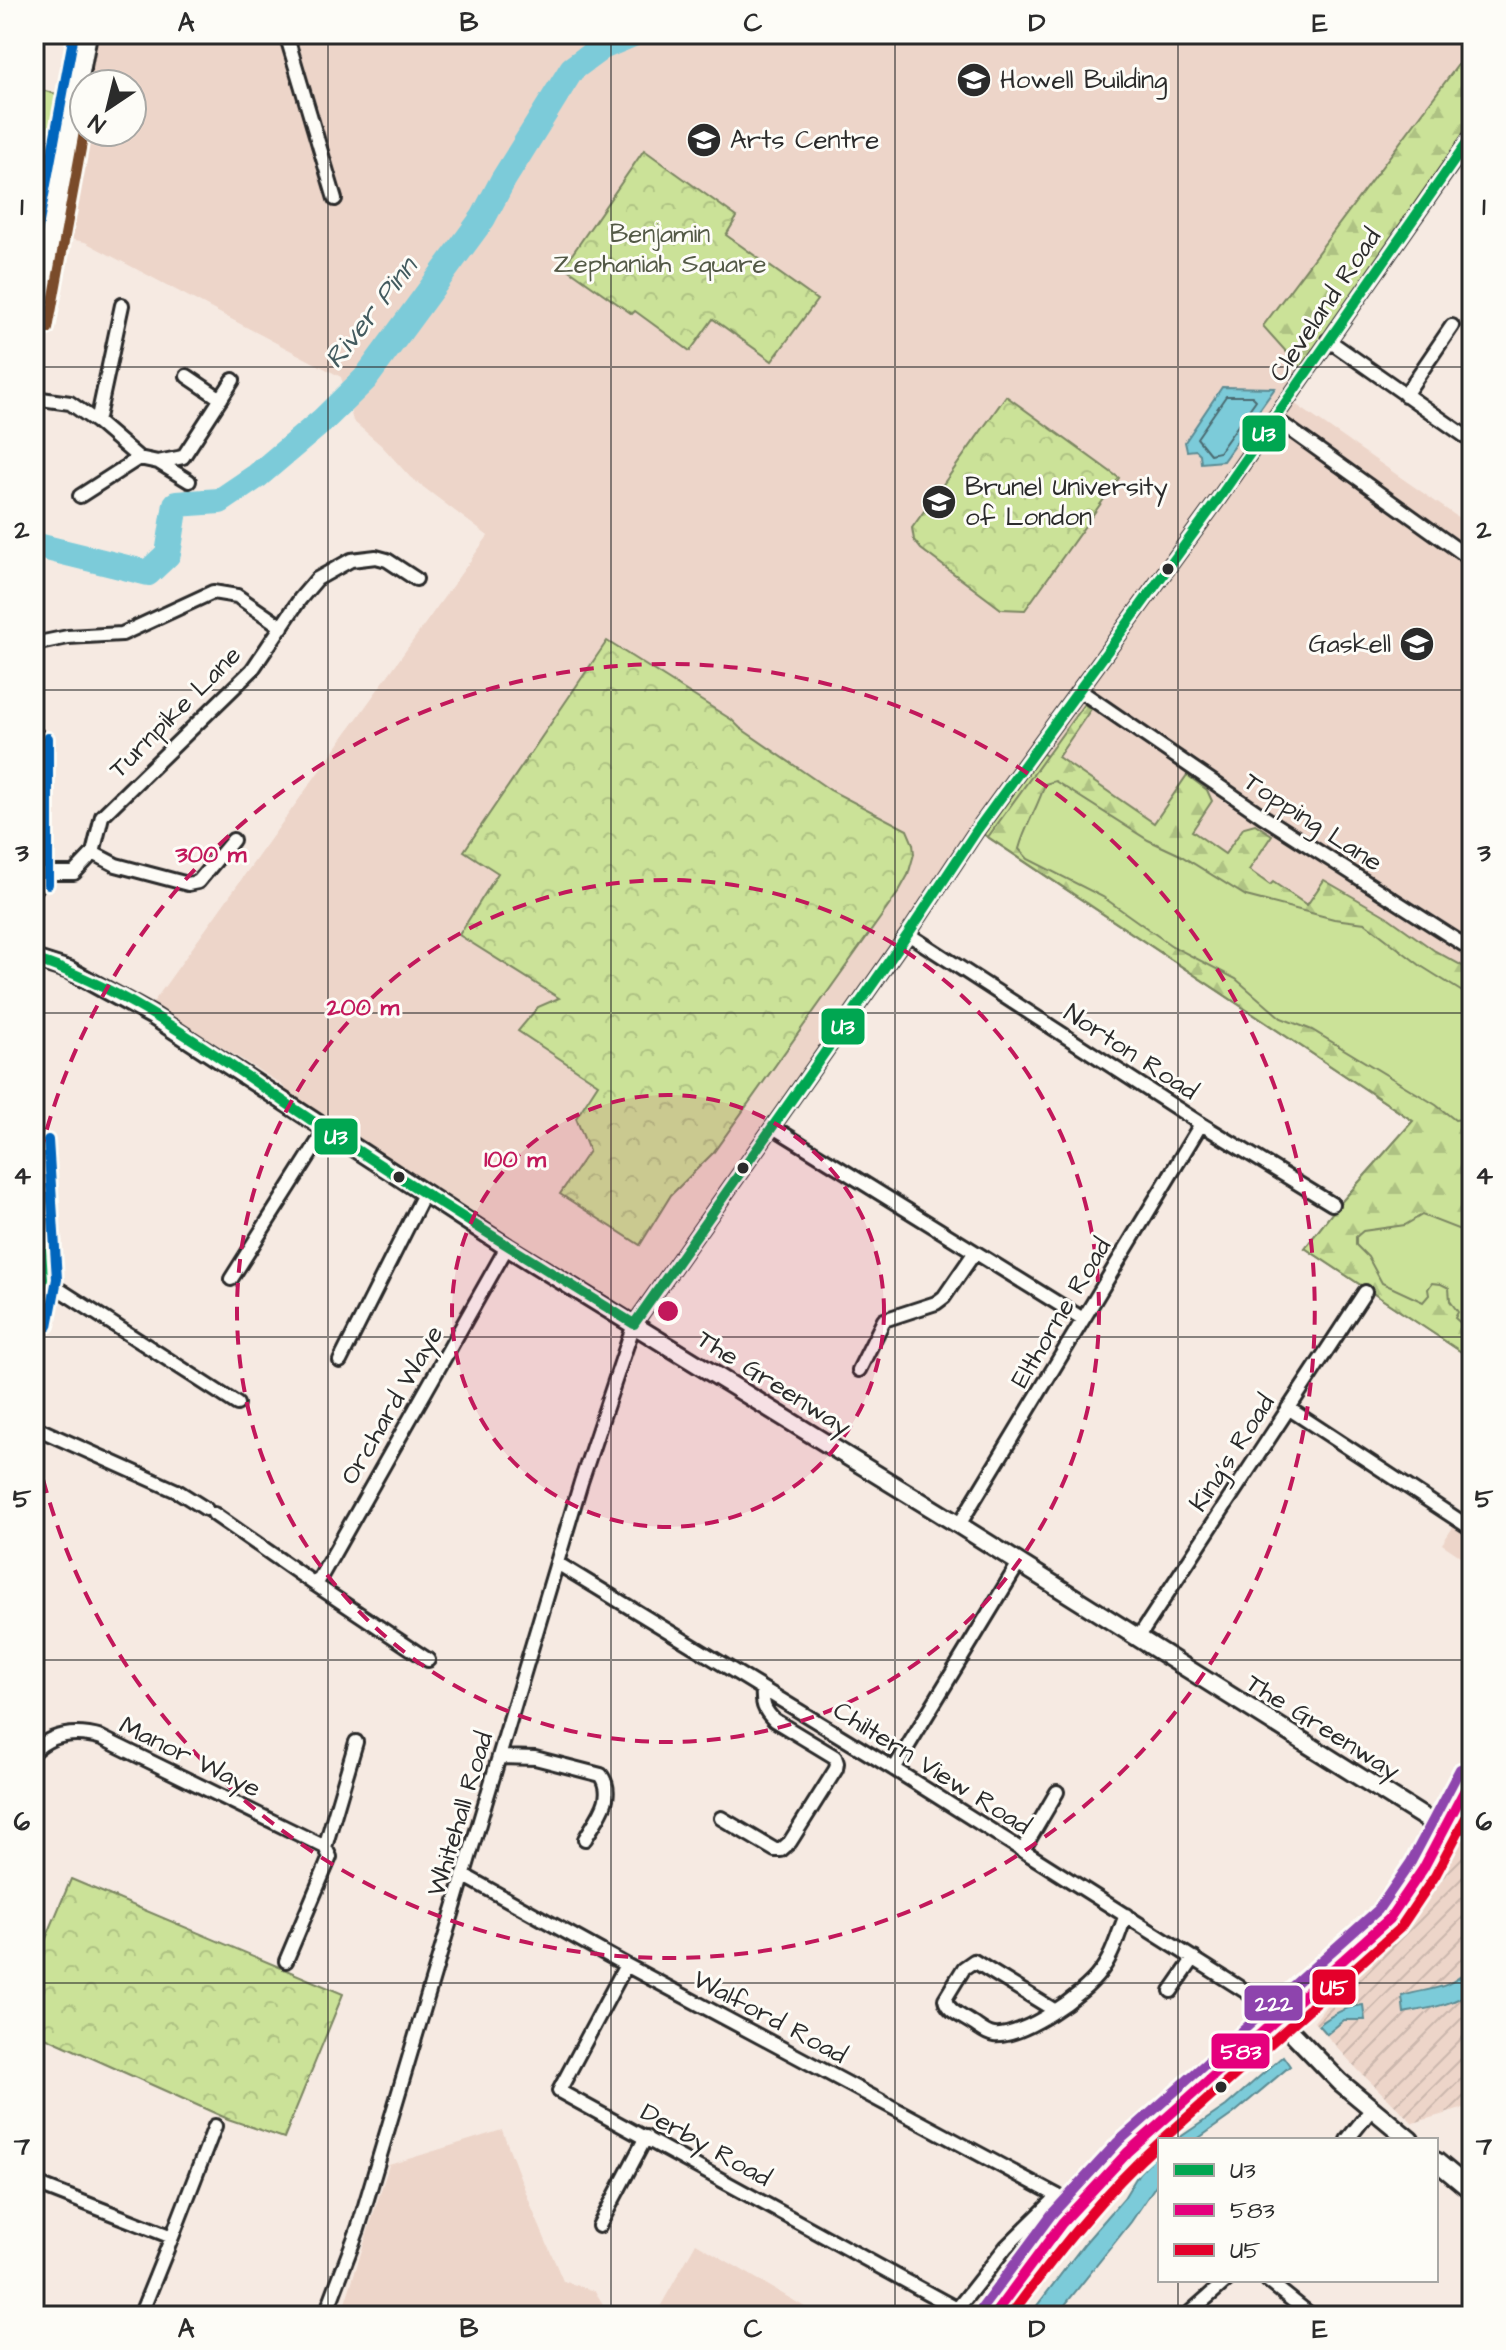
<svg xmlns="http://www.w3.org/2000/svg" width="1506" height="2350" font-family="'Architects Daughter',sans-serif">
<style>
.built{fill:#edd5c9;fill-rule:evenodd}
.industrial{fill:url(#industrial-furrows)}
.grass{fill:#cbe298;stroke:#7b8662;stroke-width:2}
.forest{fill:url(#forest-firs);stroke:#7b8662;stroke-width:2}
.cemetery{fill:url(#cemetery-stones);stroke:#7b8662;stroke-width:2}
.park{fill:url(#park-crowns);stroke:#7b8662;stroke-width:2}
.water{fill:#7ccbd9;stroke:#5c8b93;stroke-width:2}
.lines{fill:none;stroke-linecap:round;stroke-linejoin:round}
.shore{stroke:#4b6b71;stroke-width:2}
.river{stroke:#7ccbd9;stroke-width:26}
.minor-casing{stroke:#2b2b2b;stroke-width:18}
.tertiary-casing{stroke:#2b2b2b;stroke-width:22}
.primary-casing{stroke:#2b2b2b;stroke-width:26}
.minor{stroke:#fdfcf7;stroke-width:12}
.tertiary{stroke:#fdfcf7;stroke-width:16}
.primary{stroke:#fcde96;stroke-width:20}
.bus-1-casing{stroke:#fdfcf7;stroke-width:16}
.bus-2-casing{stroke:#fdfcf7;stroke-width:16}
.bus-3-casing{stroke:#fdfcf7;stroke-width:16}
.bus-4-casing{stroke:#fdfcf7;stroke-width:16}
.bus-5-casing{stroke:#fdfcf7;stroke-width:16}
.bus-6-casing{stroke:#fdfcf7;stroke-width:16}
.bus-1{stroke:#00a651;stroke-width:10}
.bus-2{stroke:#e5007d;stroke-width:10}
.bus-3{stroke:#e4002b;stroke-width:10}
.bus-4{stroke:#8e44ad;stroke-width:10}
.bus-5{stroke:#7a4b2a;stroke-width:10}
.bus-6{stroke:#0065bd;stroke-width:10}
.grid{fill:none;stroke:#2b2b2b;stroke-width:2;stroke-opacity:0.55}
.ring{fill:none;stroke:#c2185b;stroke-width:4;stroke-dasharray:14 10}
.bus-dot{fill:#2b2b2b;stroke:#fdfcf7;stroke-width:3}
.labels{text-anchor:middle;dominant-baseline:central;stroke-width:6;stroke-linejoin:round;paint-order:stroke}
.poi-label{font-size:26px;fill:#2b2b2b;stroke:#fdfcf7;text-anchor:start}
.park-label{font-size:26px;fill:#535946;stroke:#fdfcf7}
.street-label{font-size:26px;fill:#2b2b2b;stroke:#fdfcf7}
.water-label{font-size:28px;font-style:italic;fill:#435b5f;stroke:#fdfcf7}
.centre{fill:#c2185b;stroke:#fdfcf7;stroke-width:4}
.ring-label{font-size:24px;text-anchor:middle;font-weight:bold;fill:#c2185b;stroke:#fdfcf7;stroke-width:6;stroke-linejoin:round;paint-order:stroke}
.line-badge{stroke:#fdfcf7;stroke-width:3}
.badge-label{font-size:22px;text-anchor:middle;font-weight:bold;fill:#fff}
.neatline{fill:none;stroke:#2b2b2b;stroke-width:3}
.grid-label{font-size:26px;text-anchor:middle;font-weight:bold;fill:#2b2b2b}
</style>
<defs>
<pattern id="industrial-furrows" width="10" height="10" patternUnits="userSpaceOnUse" patternTransform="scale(2)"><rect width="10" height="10" fill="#edd5c9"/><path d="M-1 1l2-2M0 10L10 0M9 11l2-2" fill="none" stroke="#cbb7ad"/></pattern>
<pattern id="forest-firs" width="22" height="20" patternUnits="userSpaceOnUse" patternTransform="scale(2)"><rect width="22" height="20" fill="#cbe298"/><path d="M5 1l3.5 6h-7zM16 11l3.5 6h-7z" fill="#aec283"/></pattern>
<pattern id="cemetery-stones" width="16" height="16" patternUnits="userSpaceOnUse" patternTransform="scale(2)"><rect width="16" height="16" fill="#cbe298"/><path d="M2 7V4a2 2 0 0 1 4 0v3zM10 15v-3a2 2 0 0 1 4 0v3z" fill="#aec283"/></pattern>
<pattern id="park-crowns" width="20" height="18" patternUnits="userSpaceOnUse" patternTransform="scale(2)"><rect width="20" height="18" fill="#cbe298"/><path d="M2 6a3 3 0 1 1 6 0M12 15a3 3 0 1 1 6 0" fill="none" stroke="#aec283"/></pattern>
</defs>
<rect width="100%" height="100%" fill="#f6eae2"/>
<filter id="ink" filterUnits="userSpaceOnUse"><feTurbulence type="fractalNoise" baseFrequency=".0125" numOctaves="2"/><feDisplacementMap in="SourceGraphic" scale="16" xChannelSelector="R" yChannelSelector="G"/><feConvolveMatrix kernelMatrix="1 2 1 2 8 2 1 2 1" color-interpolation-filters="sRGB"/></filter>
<g filter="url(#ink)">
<path class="built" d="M89 34H1472V46L1263 326 1306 374 1288 399 1472 527V981L1253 895 1036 749 634 1324 313 1121 281 1084 152 1004 488 536 410 477 382 446 353 421 341 377 85 242 50 235ZM84 84H132V132H84Z
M1457 1521 1472 1532V1564L1442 1544Z
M502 2130 533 2211 563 2281 595 2291 610 2316H341L389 2165Z
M696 2243 820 2316H655Z"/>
<path class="industrial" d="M1452 1818 1472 1831V2106L1413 2123 1359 2071 1314 2022 1390 1921Z"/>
<path class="grass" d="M1036 749 1253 895 1385 925 1472 981V1359L1305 1248 1337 1207 1413 1121 977 830Z"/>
<path class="forest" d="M1472 46V129L1306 374 1263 326Z
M1084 704 1091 709 1058 757 1154 823 1187 775 1207 790 1212 801 1192 831 1225 854 1244 827 1255 824 1272 835 1249 870 1270 885 1273 882 1307 905 1324 880 1386 916 1435 951 1472 971V998L1421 966 1365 923 1334 919 1246 896 1178 854 1148 840 1055 781 1045 784C1038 807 1025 826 1019 849L1028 859 1103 897 1172 946 1236 979 1281 1018 1312 1030 1436 1105 1455 1120 1462 1119 1472 1109V1121L1466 1130 1472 1142V1251L1463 1231 1422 1215 1405 1225 1363 1231 1356 1237V1245L1368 1257 1382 1283 1423 1302 1429 1295 1428 1289 1432 1283 1441 1284 1449 1288 1450 1301 1458 1312 1455 1318 1472 1333V1359L1305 1248 1337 1207 1413 1121 988 837Z"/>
<path class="cemetery" d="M34 88 75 99 58 193 34 188Z"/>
<path class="park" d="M644 150 737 217 726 235 817 300 772 361 713 319 690 351 635 311 632 314 564 266Z
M1006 396 1119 478 1025 610 1001 609 921 549 914 540 912 528Z
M607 641 732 720 740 728 830 790 907 830 913 844 914 854 908 875 898 893 713 1153 671 1195 640 1245 560 1194 589 1151 576 1118 598 1084 518 1031 538 1007 559 998 459 935 498 873 464 851Z
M71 1879 343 1994 284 2138 228 2119 34 2032V1967Z"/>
<path class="water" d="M1222 387 1275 388 1223 461 1201 463 1200 454 1196 450 1187 451 1185 442Z
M1472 1967V1990C1456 2005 1425 2009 1404 2013L1402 1996C1436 1986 1443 1993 1472 1967Z
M1363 2005 1365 2020H1344L1327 2034 1319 2025C1333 2014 1345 2007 1363 2005Z
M1283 2056 1290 2066 1233 2114 1196 2140H1176L1226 2106Z
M1160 2151V2179L1131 2222 1056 2316H1029L1085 2243 1124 2198 1139 2173Z"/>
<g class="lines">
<path class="shore" d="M1226 396H1252L1256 400 1219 452 1210 454 1197 438Z"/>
<path class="river" d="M34 545 148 573 168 554 176 504 220 501 257 476 322 421 365 379 483 218 503 180 572 69 602 47 633 34"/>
<g class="minor-casing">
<path id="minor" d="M286 34 335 199
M1328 340 1472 441
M187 376 221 399
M1405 395 1452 326
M34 398 70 403 97 422 139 458 158 462 183 457 233 380
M1274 418 1472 560
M97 422 122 305
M158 462 189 481
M80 496 139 458
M34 644 68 637 122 634 213 592 237 596 282 627
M1079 690 1264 817 1472 950
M93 853 116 865 188 884 198 882 233 840
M35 873H74L93 853 102 816 252 670 300 599 317 579 351 560 376 557 387 560 416 579
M908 934 1201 1124 1332 1204
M773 1127 1083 1319
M43 1279 237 1404
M231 1279 326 1129
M340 1361 424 1194
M859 1370 884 1320 936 1303 944 1297 975 1252
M1288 1408 1472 1529
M34 1427 179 1492 206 1509
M214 1514 316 1585
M959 1525 1201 1124
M557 1563 894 1769 1248 1993 1279 2019
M1138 1638 1365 1292
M428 1660 316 1585 507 1247
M34 1751C54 1732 78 1731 102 1738L325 1847 330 1857 286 1961
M501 1757 535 1758 601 1775C617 1797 596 1819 585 1839
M894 1769 1019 1563
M721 1818 775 1850H781L790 1842 836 1769 837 1763 835 1757 774 1720C764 1710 762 1704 763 1690
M325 1847 356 1742
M1023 1850 1057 1792
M463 1875 626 1965 1058 2196
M34 1949H35
M626 1965 559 2091 957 2309
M1171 1991 1194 1958
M1054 2010 974 1961 964 1968 945 1999C947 2011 962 2016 972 2023 979 2027 986 2034 994 2035 1022 2038 1084 1995 1100 1972 1113 1956 1118 1934 1126 1915
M1347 2140 1371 2110
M34 2183 172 2237 140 2316
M599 2226 646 2137
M172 2237 215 2126
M1267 2280 1312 2316
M954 2313 1006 2247 1058 2196 1062 2199
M325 2316 358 2229 581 1482 634 1324 908 934 977 830 1219 498 1472 135
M1186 2316 1227 2280"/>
</g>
<g class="tertiary-casing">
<path id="tertiary" d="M34 326 88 34
M34 959 69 970 153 1016 507 1247 959 1525 1444 1830
M1279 2019 1340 2082 1410 2140
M1436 2161 1472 2191"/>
</g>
<g class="primary-casing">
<path id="primary" d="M34 738V884
M34 1142 38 1177 43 1279 34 1323
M993 2316 1062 2223 1128 2152 1389 1919 1423 1869 1472 1776"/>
</g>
<use href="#minor" class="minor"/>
<use href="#tertiary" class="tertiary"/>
<use href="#primary" class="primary"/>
<g class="bus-1-casing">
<path id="bus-1" d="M34 959C133 990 225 1063 311 1120 417 1190 526 1257 634 1324
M34 1142 43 1279 34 1323
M634 1324 908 934 977 830 1219 498 1472 135"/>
</g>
<g class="bus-2-casing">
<path id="bus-2" d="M993 2316 1062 2223 1128 2152 1389 1919 1423 1869 1472 1776"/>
</g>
<g class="bus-3-casing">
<path id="bus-3" d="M1162 2140 1400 1928 1435 1876 1472 1806
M1010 2316C1056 2254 1102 2194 1160 2142"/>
</g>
<g class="bus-4-casing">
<path id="bus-4" d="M982 2308 1051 2215 1118 2142 1378 1910 1411 1862 1460 1769"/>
</g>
<g class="bus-5-casing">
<path id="bus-5" d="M48 329 84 132"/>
</g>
<g class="bus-6-casing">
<path id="bus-6" d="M34 249 74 34
M48 738V884
M48 1326 57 1279 48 1140"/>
</g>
<use href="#bus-1" class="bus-1"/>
<use href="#bus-2" class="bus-2"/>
<use href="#bus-3" class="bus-3"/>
<use href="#bus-4" class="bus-4"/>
<use href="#bus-5" class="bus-5"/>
<use href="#bus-6" class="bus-6"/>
</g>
</g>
<path class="grid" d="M328 34V2316M611 34V2316M895 34V2316M1178 34V2140M34 367H1472M34 690H1472M34 1013H1472M34 1337H1472M34 1660H1472M34 1983H1472M1178 2280V2316"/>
<circle cx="668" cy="1311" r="216" fill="#c2185b" fill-opacity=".12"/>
<g class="ring">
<circle cx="668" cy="1311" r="216"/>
<circle cx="668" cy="1311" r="431"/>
<path d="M35 1176A647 647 0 1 1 35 1446"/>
</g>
<defs>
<g id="university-disc" transform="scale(1.8)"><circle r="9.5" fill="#2b2b2b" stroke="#fdfcf7"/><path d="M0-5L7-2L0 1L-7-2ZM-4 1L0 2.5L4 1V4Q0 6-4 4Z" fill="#fff"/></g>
</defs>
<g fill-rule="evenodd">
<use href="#university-disc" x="974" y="80"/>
<use href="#university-disc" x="704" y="140"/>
<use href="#university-disc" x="939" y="502"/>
<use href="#university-disc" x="1417" y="644"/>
</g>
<g class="bus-dot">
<circle cx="1168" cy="569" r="7"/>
<circle cx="743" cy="1168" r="7"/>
<circle cx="399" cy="1177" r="7"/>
<circle cx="1221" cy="2087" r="7"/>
</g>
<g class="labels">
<g class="poi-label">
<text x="1000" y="80">Howell Building</text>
<text x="730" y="140">Arts Centre</text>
<text x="965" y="487">Brunel University<tspan x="965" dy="30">of London</tspan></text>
<text x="1391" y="644" text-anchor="end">Gaskell</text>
</g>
<g class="park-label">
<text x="660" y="234">Benjamin<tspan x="660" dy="30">Zephaniah Square</tspan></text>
</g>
<g class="street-label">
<text transform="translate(1325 305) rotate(-56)">Cleveland Road</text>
<text transform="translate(175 712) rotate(-45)">Turnpike Lane</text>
<text transform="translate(1313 822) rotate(33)">Topping Lane</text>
<text transform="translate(1131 1052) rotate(33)">Norton Road</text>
<text transform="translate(1061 1313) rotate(-59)">Elthorne Road</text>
<text transform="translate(774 1383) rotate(32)">The Greenway</text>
<text transform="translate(392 1405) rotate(-60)">Orchard Waye</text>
<text transform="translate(1232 1453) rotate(-57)">King's Road</text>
<text transform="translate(1323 1727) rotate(32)">The Greenway</text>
<text transform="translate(190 1757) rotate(26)">Manor Waye</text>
<text transform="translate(932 1768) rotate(32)">Chiltern View Road</text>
<text transform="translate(460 1814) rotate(-73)">Whitehall Road</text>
<text transform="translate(770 2017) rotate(28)">Walford Road</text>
<text transform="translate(706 2145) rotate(29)">Derby Road</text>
</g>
<g class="water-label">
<text transform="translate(371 313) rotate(-52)">River Pinn</text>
</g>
</g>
<circle cx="668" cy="1311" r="12" class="centre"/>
<g class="ring-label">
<text x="211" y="862">300 m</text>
<text x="363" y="1015">200 m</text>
<text x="515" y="1167">100 m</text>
</g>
<g class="line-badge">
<rect x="1241" y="414" width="46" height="39" rx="8" fill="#00a651"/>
<rect x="820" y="1007" width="46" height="39" rx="8" fill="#00a651"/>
<rect x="313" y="1117" width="46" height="39" rx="8" fill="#00a651"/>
<rect x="1311" y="1968" width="46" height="38" rx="8" fill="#e4002b"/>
<rect x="1243" y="1984" width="61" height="38" rx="8" fill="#8e44ad"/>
<rect x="1210" y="2032" width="61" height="38" rx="8" fill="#e5007d"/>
</g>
<g class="badge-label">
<text x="1264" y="441">U3</text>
<text x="843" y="1034">U3</text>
<text x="336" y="1144">U3</text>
<text x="1334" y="1995">U5</text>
<text x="1274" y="2011">222</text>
<text x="1241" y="2059">583</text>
</g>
<rect width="1506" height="2350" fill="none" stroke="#fdfcf7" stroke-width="88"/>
<rect x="1158" y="2138" width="280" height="144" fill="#fdfcf7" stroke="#a9a8a5" stroke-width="2"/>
<rect x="1174" y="2164" width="40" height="12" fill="#00a651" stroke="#a9a8a5" stroke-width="2"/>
<text x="1230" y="2178" font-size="24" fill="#2b2b2b">U3</text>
<rect x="1174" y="2204" width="40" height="12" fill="#e5007d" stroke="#a9a8a5" stroke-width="2"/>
<text x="1230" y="2218" font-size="24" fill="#2b2b2b">583</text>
<rect x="1174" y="2244" width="40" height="12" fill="#e4002b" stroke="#a9a8a5" stroke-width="2"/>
<text x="1230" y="2258" font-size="24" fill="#2b2b2b">U5</text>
<g transform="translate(108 108) rotate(215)"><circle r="38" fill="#fdfcf7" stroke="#a9a8a5" stroke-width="2"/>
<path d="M0-6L14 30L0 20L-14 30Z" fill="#2b2b2b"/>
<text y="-12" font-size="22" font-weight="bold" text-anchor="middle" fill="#2b2b2b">N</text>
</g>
<rect x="44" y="44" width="1418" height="2262" class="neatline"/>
<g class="grid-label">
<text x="186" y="31">A</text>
<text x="469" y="31">B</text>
<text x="753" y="31">C</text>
<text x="1037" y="31">D</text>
<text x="1320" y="31">E</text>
<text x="22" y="215">1</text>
<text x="1484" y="215">1</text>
<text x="22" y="538">2</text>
<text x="1484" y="538">2</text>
<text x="22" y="861">3</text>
<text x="1484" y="861">3</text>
<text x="22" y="1184">4</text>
<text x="1484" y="1184">4</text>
<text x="22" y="1507">5</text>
<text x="1484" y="1507">5</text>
<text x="22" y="1830">6</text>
<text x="1484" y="1830">6</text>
<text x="22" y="2154">7</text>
<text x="1484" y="2154">7</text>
<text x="186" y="2337">A</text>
<text x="469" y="2337">B</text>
<text x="753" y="2337">C</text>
<text x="1037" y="2337">D</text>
<text x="1320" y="2337">E</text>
</g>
</svg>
